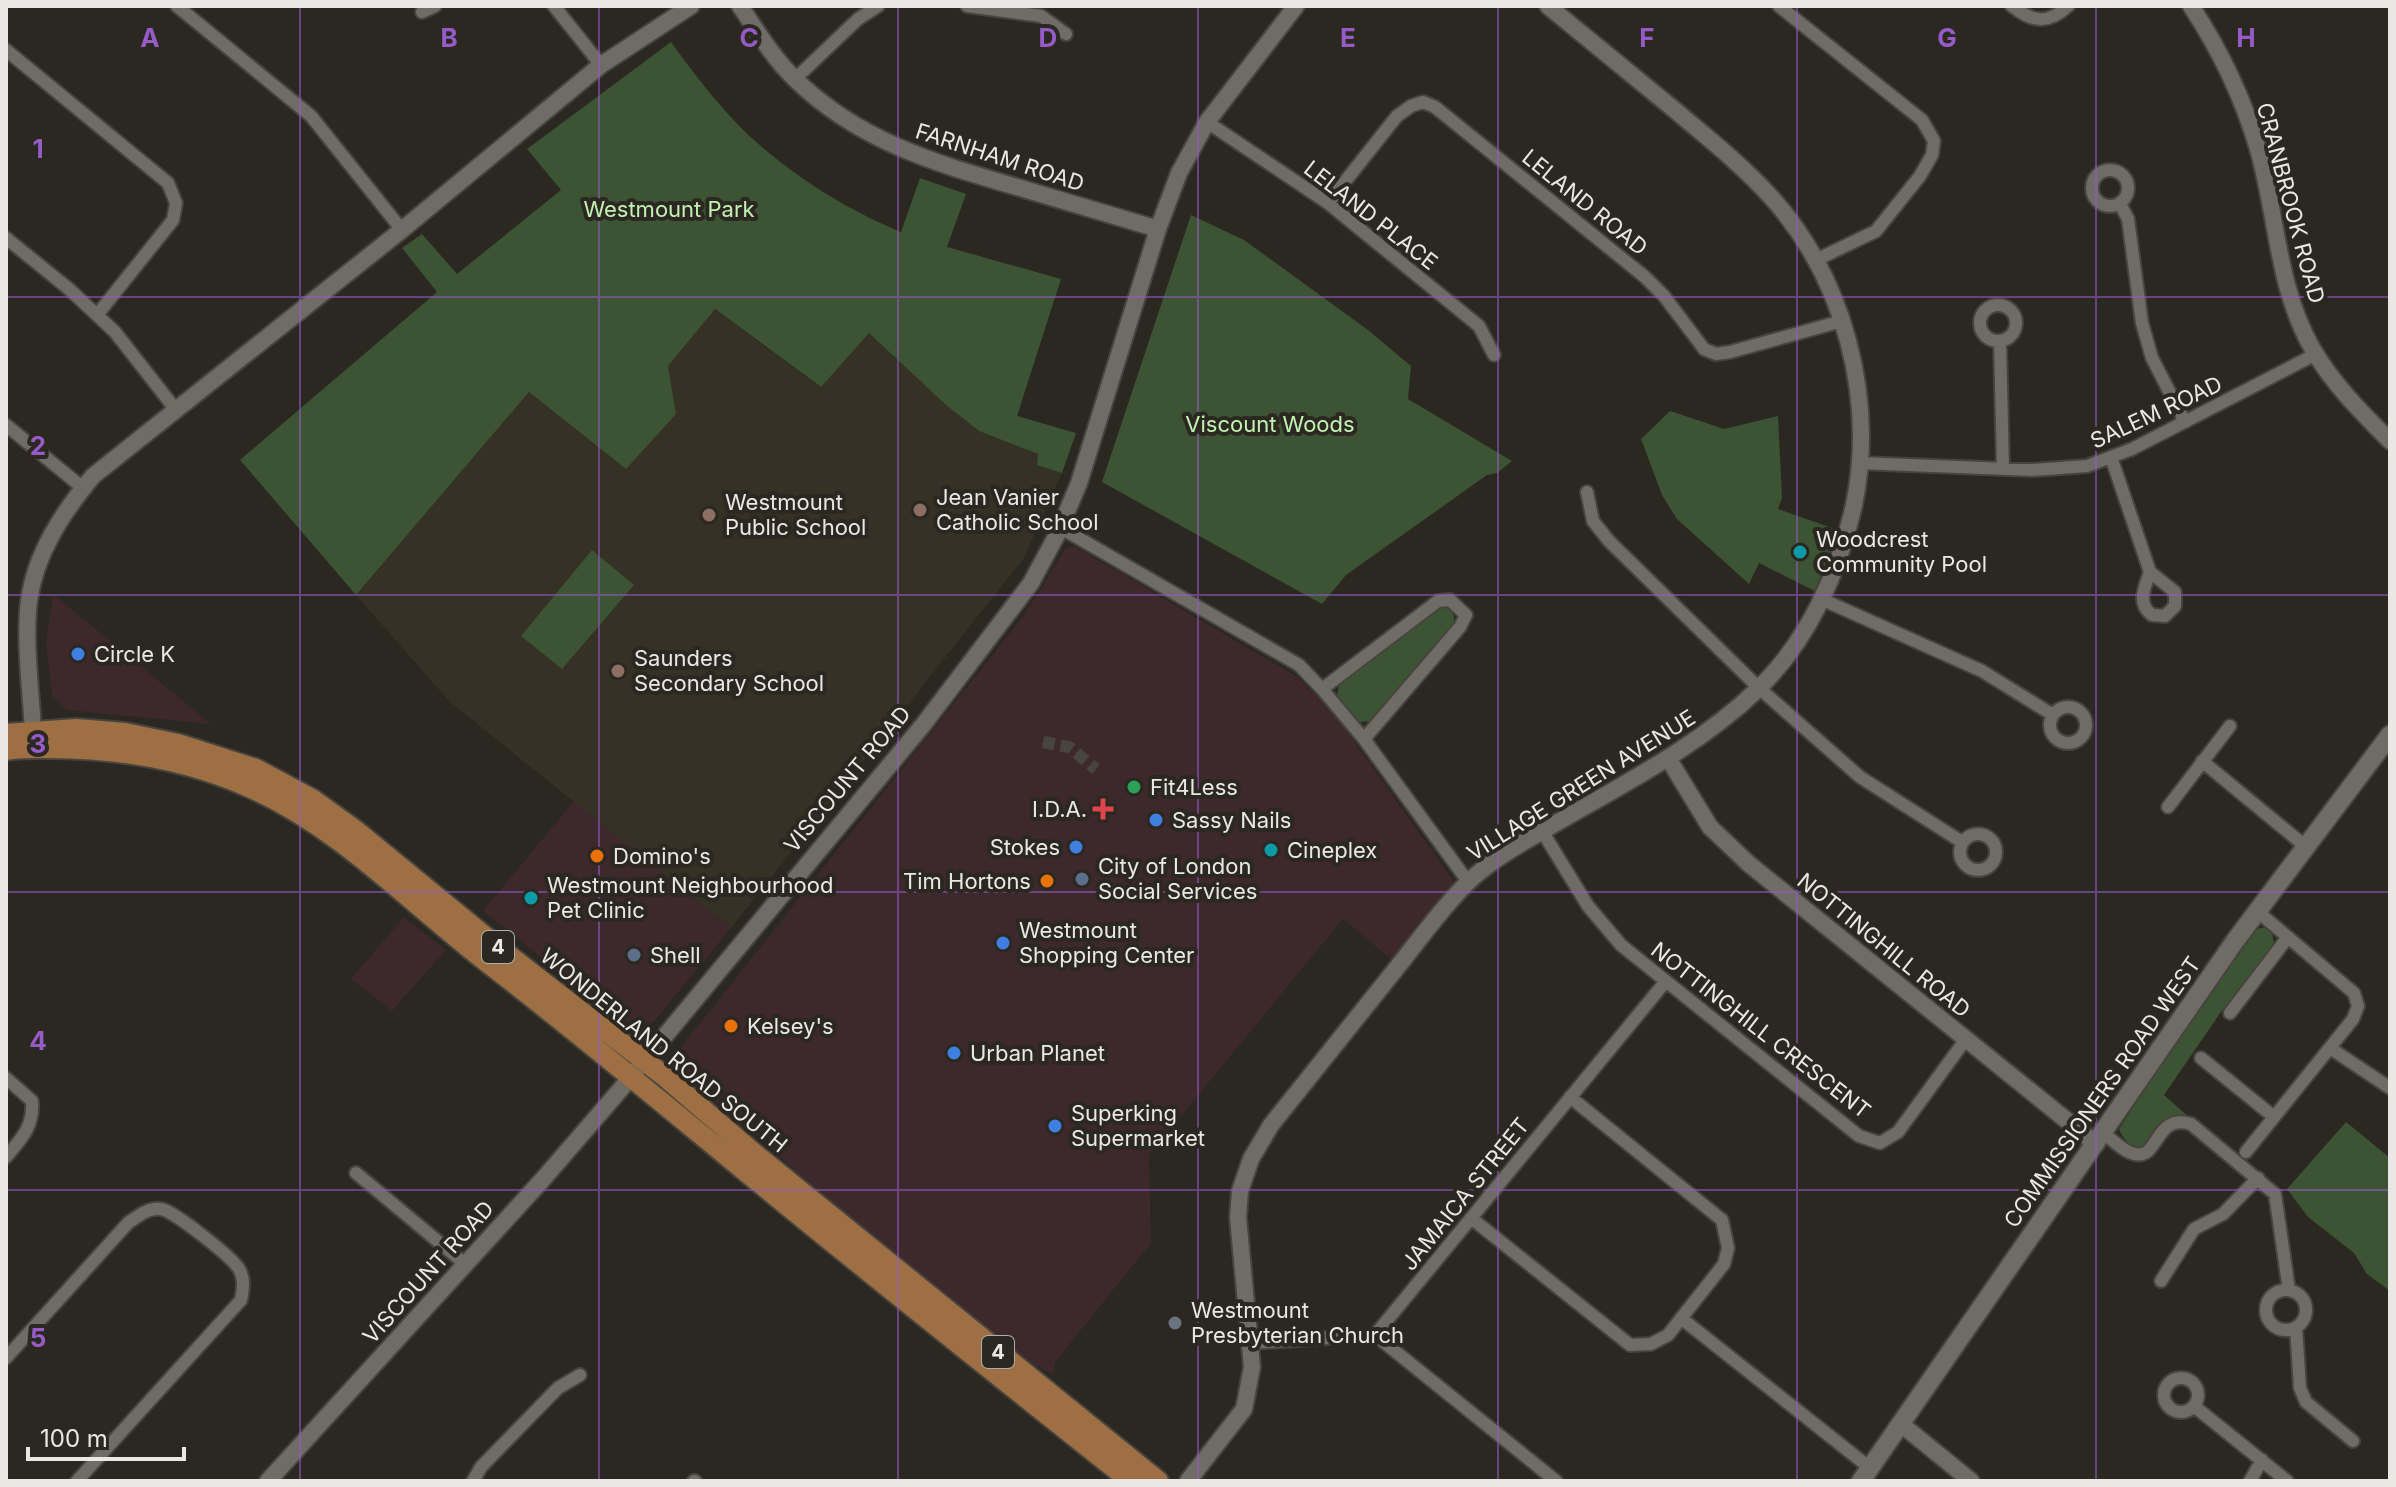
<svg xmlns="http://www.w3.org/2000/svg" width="2396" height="1487" font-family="Inter,sans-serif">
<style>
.commercial{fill:#3d292c}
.built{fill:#363125}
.green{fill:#3c5334}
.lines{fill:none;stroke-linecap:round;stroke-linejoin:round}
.minor-tunnel{stroke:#47453e;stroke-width:12;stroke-dasharray:12 6;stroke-linecap:butt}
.minor-casing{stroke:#47443f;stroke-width:16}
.tertiary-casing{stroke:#47443f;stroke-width:20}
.secondary-casing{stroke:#47443f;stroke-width:22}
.primary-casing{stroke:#47443f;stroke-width:24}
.minor{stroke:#6f6c65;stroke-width:12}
.tertiary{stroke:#6f6c65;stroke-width:16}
.secondary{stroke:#6f6c65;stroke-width:18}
.primary{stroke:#9d6f43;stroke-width:20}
.grid{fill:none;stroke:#975bc8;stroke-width:2;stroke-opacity:0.55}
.education-dot{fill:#8d6e63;stroke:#2a2821;stroke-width:3}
.culture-dot{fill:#0f9aa8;stroke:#2a2821;stroke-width:3}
.shop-dot{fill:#3f7fe0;stroke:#2a2821;stroke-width:3}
.leisure-dot{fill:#2e9e5b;stroke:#2a2821;stroke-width:3}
.health-dot{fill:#e0444e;stroke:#2a2821;stroke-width:3}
.food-dot{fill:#e8710a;stroke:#2a2821;stroke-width:3}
.service-dot{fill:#5c6f8a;stroke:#2a2821;stroke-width:3}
.worship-dot{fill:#6b7280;stroke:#2a2821;stroke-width:3}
.labels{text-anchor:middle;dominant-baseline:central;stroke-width:8;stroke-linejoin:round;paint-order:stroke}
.shield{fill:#2a2821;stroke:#b0aeaa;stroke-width:2}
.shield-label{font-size:20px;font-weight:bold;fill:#eae8e4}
.street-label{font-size:22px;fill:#eae8e4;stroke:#2a2821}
.park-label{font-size:22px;fill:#c3f1b3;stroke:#2a2821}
.poi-label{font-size:22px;fill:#eae8e4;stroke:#2a2821;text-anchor:start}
.grid-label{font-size:26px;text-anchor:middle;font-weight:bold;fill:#975bc8;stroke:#2a2821;stroke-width:8;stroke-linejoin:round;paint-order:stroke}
</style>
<rect width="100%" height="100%" fill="#2a2821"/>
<path class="commercial" d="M1074 546 1296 676 1318 697 1346 730 1455 883 1392 960 1343 919 1149 1155 1151 1243 1055 1362 1053 1375 1015 1354 866 1229 836 1210 764 1141 675 1071 673 1057 1025 614 1065 549Z
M53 594 211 724 67 710 52 695 46 643Z
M574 801 731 928 641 1037 483 911Z
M404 917 446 950 392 1011 351 979Z"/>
<path class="built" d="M714 309 820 387 869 332 946 405 979 431 1038 454 1037 465 1062 473 1024 558 731 928 450 702 356 595 529 392 626 469 668 366Z"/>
<path class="green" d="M671 42C689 67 708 92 729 115 772 163 841 208 901 232L920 178 966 194 947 247 1061 279 1017 416 1076 433 1062 473 1037 465 1038 454 979 431 946 405 869 333 821 387 715 309 668 366 676 414 626 469 529 392 356 595 240 460 437 292 402 248 422 234 457 274 561 190 527 149Z
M1191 215 1244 240 1368 330 1411 366 1408 399 1512 461 1497 473 1487 475 1346 575 1322 604 1102 482Z
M1670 411 1724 429 1778 416 1782 498 1778 509 1838 530 1815 591 1759 563 1749 584 1677 519 1662 495 1641 439Z
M592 550 634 585 562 669 521 636Z
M1441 607 1449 608C1458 619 1454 624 1447 634L1374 721 1359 722 1337 696 1339 683 1431 611Z
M2266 927 2272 933 2274 944 2226 1010 2223 1009 2164 1095 2190 1118C2160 1111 2159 1126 2142 1149 2132 1149 2122 1138 2119 1129L2167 1055 2256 929Z
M2346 1122 2390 1158V1291L2367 1274 2354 1253 2308 1217 2287 1189Z"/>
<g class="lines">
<path class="minor-tunnel" d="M1043 742 1069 747 1096 769"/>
<g class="minor-casing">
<path id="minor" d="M177 6 311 116 402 230
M554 6 601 65
M967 6 1041 16 1066 34
M1779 6 1922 120 1934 141 1932 155 1920 176 1876 231 1818 259
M2012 6C2032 22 2048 25 2068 6
M422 12 435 6
M6 50 168 183 176 203 173 220 97 315
M795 79 858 19 878 6
M1207 122 1328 203 1479 326 1494 355
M2092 188a18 18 0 1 1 36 0a18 18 0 1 1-36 0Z
M1328 203 1397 116 1411 106 1423 102 1435 107 1645 277 1664 296 1704 349 1716 354 1730 352 1842 321
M2120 204 2128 219 2142 323 2152 358 2185 422
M6 238 69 289 115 332 176 410
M1980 323a18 18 0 1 1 36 0a18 18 0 1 1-36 0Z
M2000 341 2003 469
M6 425 83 488
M2111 457 2150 572 2175 592V606L2165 616 2152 615C2136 603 2145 587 2150 572
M1859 463 2033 470 2087 466 2132 449 2316 354
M1587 492 1593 521 1609 541 1759 688 1860 777 1962 842
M1061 528 1299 665 1322 689 1438 601 1450 600 1466 615 1460 627 1364 739 1469 883
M1821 599 1982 671 2053 715
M1322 689 1364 739
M2050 725a18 18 0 1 1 36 0a18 18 0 1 1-36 0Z
M2202 761 2305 846
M2168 807 2230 726
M1542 831 1588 906 1621 945 1859 1136 1880 1143 1898 1132 1966 1039
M1960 852a18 18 0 1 1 36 0a18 18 0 1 1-36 0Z
M2230 1013 2288 937
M2330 1048 2390 1088
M2201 1058 2274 1117
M6 1078 32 1101C34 1126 22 1138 6 1157
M2103 1133C2112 1139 2120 1148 2129 1152 2160 1167 2152 1112 2191 1124L2275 1194 2289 1290
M2246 1152 2353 1019 2358 1006 2354 993 2257 911
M356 1173 465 1264
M1471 1218 1630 1345 1651 1344 1668 1335 1724 1264 1728 1248 1722 1220 1570 1097
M2161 1281 2194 1229 2223 1214 2258 1178
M2266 1310a20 20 0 1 1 40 0a20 20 0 1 1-40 0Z
M1681 1318 1870 1468
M2296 1327 2300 1388 2306 1402 2353 1441
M1375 1335 1556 1481
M1249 1343 1375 1335 1666 981
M6 1358 128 1223C138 1216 149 1207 161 1209 174 1211 233 1258 239 1269 245 1279 243 1289 241 1300L77 1481
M2164 1395a17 17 0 1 1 34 0a17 17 0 1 1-34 0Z
M2194 1406 2287 1481
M473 1481 481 1467 558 1388 580 1375
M694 1481H695
M2250 1481 2262 1460"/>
</g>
<g class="tertiary-casing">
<path id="tertiary" d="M740 6C757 31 773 58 795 79 858 141 935 163 1017 187 1064 201 1111 215 1158 229
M2191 6C2220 50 2243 98 2258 149 2277 214 2277 287 2312 348 2332 383 2361 412 2390 441
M33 731C31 693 24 639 29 601 35 554 63 512 93 476L403 229 601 65 691 6
M1668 758 1710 827 1749 864 2096 1144
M1901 1424 1971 1481
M268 1481 544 1178 620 1090 923 725 1031 583 1058 533 1079 483 1158 229 1179 173 1207 122 1296 6
M1188 1481 1244 1409 1252 1367 1238 1217 1240 1191 1251 1159 1271 1125C1315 1070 1359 1015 1403 960 1424 933 1456 890 1482 870 1505 851 1533 837 1558 822 1627 782 1700 745 1758 689 1808 641 1839 572 1854 505 1876 398 1844 278 1771 197 1742 165 1709 139 1676 111 1633 76 1591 41 1548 6"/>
</g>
<g class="secondary-casing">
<path id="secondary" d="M1861 1481 2235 941 2390 735"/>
</g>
<g class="primary-casing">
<path id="primary" d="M6 734 76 729 125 733 178 744 256 769 312 799 355 830 494 944 663 1075 756 1155 1158 1481
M6 750C20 747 34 748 47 748 115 748 186 759 249 787 340 827 409 902 487 962 574 1029 659 1100 744 1170 872 1275 1001 1378 1131 1481"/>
</g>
<use href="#minor" class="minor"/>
<use href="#tertiary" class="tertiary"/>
<use href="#secondary" class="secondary"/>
<use href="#primary" class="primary"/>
</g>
<path class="grid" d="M300 6V1481M599 6V1481M898 6V1481M1198 6V1481M1498 6V1481M1797 6V1481M2096 6V1481M6 297H2390M6 595H2390M6 892H2390M6 1190H2390"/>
<g class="education-dot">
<circle cx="920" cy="510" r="8"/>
<circle cx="709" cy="515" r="8"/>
<circle cx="618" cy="671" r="8"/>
</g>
<g class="culture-dot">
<circle cx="1800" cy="552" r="8"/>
<circle cx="1271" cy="850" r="8"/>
<circle cx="531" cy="898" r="8"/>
</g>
<g class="shop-dot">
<circle cx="78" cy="654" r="8"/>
<circle cx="1156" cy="820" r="8"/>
<circle cx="1076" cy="847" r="8"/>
<circle cx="1003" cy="943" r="8"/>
<circle cx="954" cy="1053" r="8"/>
<circle cx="1055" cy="1126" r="8"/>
</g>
<circle class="leisure-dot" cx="1134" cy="787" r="8"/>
<path class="health-dot" d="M1099 797h8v8h8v8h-8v8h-8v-8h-8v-8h8z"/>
<g class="food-dot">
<circle cx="597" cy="856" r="8"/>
<circle cx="1047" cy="881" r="8"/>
<circle cx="731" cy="1026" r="8"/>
</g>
<g class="service-dot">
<circle cx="1082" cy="879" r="8"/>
<circle cx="634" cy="955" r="8"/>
</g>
<circle class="worship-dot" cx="1175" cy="1323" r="8"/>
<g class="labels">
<g class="shield">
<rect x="482" y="931" width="32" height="32" rx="6"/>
<rect x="982" y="1336" width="32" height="32" rx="6"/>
</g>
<g class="shield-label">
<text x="498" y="947">4</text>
<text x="998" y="1352">4</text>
</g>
<g class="street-label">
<text transform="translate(1000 157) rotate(18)">FARNHAM ROAD</text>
<text transform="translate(1585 202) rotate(39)">LELAND ROAD</text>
<text transform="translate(2291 203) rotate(75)">CRANBROOK ROAD</text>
<text transform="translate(1371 215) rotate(38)">LELAND PLACE</text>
<text transform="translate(2156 412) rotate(-25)">SALEM ROAD</text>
<text transform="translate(847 779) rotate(-50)">VISCOUNT ROAD</text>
<text transform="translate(1581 785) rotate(-32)">VILLAGE GREEN AVENUE</text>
<text transform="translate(1884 945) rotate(39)">NOTTINGHILL ROAD</text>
<text transform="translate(1761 1030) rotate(38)">NOTTINGHILL CRESCENT</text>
<text transform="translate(664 1050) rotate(39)">WONDERLAND ROAD SOUTH</text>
<text transform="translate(2102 1092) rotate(-55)">COMMISSIONERS ROAD WEST</text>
<text transform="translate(1465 1194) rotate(-51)">JAMAICA STREET</text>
<text transform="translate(428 1272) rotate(-48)">VISCOUNT ROAD</text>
</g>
<g class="park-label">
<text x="669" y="209">Westmount Park</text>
<text x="1270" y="424">Viscount Woods</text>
</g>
<g class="poi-label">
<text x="936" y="497">Jean Vanier<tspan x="936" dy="25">Catholic School</tspan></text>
<text x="725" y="502">Westmount<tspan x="725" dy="25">Public School</tspan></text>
<text x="1816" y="539">Woodcrest<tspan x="1816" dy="25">Community Pool</tspan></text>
<text x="94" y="654">Circle K</text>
<text x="634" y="658">Saunders<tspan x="634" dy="25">Secondary School</tspan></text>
<text x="1150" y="787">Fit4Less</text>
<text x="1087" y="809" text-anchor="end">I.D.A.</text>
<text x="1172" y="820">Sassy Nails</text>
<text x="1060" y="847" text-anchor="end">Stokes</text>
<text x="1287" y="850">Cineplex</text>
<text x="613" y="856">Domino's</text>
<text x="1098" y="866">City of London<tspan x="1098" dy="25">Social Services</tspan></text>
<text x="1031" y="881" text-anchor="end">Tim Hortons</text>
<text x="547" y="885">Westmount Neighbourhood<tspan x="547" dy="25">Pet Clinic</tspan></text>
<text x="1019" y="930">Westmount<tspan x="1019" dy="25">Shopping Center</tspan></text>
<text x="650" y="955">Shell</text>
<text x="747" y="1026">Kelsey's</text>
<text x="970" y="1053">Urban Planet</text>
<text x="1071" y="1113">Superking<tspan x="1071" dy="25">Supermarket</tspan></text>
<text x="1191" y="1310">Westmount<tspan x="1191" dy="25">Presbyterian Church</tspan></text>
</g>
</g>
<g class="grid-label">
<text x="150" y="47">A</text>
<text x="449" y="47">B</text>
<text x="749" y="47">C</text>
<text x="1048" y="47">D</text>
<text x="1348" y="47">E</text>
<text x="1647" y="47">F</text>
<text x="1947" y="47">G</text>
<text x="2246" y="47">H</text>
<text x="38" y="158">1</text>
<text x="38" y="455">2</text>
<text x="38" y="753">3</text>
<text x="38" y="1050">4</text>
<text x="38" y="1347">5</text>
</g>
<rect width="2396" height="1487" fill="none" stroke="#eae8e4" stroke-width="16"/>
<path d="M28 1447v12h156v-12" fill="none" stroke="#eae8e4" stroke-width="4"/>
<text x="40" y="1447" font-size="24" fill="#eae8e4" stroke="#2a2821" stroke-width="6" paint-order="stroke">100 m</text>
</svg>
